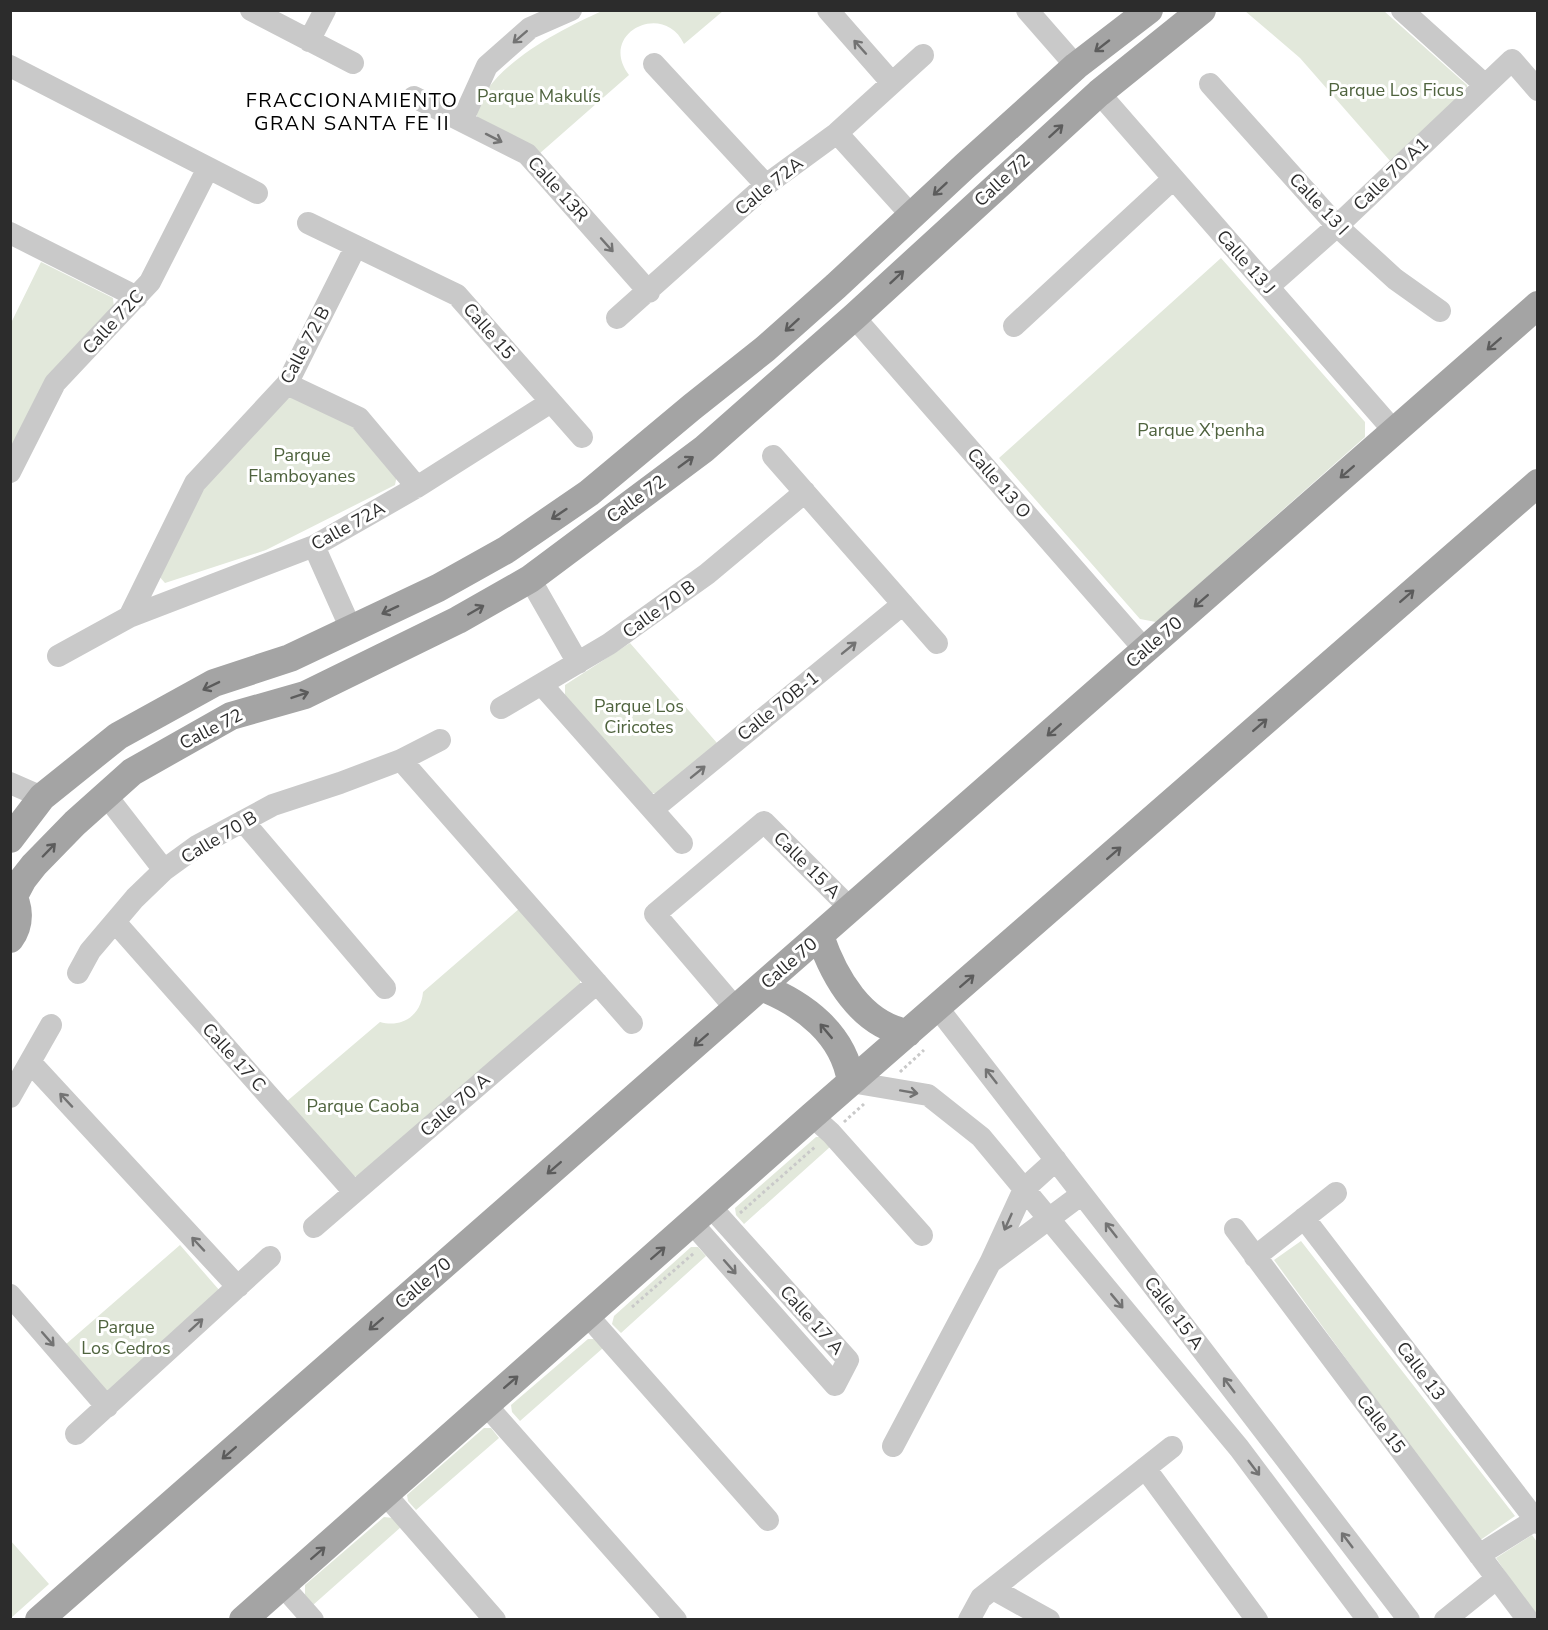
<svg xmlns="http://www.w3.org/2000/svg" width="1548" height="1630" font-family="'Nunito Sans',sans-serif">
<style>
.green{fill:#e2e8db}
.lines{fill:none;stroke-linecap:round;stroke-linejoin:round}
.path{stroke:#c9c9c9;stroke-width:3;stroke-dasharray:3 3;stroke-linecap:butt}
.minor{stroke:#c9c9c9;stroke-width:22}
.major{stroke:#a4a4a4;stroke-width:28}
.oneway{stroke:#737373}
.oneway2{stroke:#5c5c5c}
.labels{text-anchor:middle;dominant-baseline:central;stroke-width:6;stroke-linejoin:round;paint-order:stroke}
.park-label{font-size:18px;fill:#4f633e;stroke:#fff}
.street-label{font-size:18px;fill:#2c2c2c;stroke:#fff}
.neighbourhood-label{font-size:20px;letter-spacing:1.5px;fill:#000;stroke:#fff}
</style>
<rect width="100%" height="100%" fill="#fff"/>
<path class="green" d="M602 11H723L684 44C664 0 597 33 629 75L539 154 479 120 476 114C486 67 562 29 602 11Z
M1245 11H1384L1467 85 1469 93 1391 162 1300 58Z
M1221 258 1365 422V437L1156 622 1140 619 999 458Z
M41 262 113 298 114 308 11 453V323Z
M296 397 355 426 397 475 395 485 266 550 165 583 158 575 203 486 284 399Z
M630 643 717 743 661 794 651 793 565 696V685Z
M520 908 580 977V987L362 1177 351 1176 286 1102 380 1022C402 1028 421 1016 423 992Z
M816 1137H823L830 1147 744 1224 736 1215 735 1208Z
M1301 1241 1515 1516 1479 1541 1274 1260Z
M180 1245 220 1291 116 1393 104 1391 65 1345Z
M691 1247H698L706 1256 621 1333 612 1324 614 1316Z
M588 1339H595L603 1348 520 1421 512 1412 511 1405Z
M484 1428H491L499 1438 416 1510 408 1501 407 1495Z
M384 1517 393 1518 401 1527 313 1605 305 1595V1585Z
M1532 1535 1537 1542V1619L1496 1558Z
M10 1540 49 1584 11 1618H10Z"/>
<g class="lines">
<path class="path" d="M900 1072 924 1050
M844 1122 864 1104
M740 1213 816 1146
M632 1307 694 1253"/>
<path class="minor" d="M251 10 353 63
M828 10 892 83
M1027 10 1076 66
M1402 10 1485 85
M309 41 325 10
M654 64 766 185
M10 66 257 193
M1210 84 1337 226 1395 279 1440 311
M1099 93 1394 431
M414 97 527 154 649 292
M462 121 487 66 530 28 571 10
M837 133 912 216
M308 223 457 295 582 437
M10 233 137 297
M1268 287 1337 226 1512 60 1538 90
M854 317 1145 650
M617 318 766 185 837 133 923 55
M1014 326 1173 179
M287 384 359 418 417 487
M773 456 937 643
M10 472 55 383 150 282 208 168
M314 546 351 629
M530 579 578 663
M129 617 195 483 287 384 356 246
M58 656 129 617 314 546 417 487 551 402
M542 685 682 843
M501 708 609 644 707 574 805 492
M401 760 632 1023
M10 783 42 797
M105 794 164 870
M653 809 903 604
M243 821 385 988
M115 922 354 1192
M78 973 90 951 135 898 164 870 197 846 273 805 340 783 401 760 440 740
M937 1007 1151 1283 1409 1620
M736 1009 655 914 764 822 851 909
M30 1062 238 1287
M851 1082 928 1095 981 1137 1239 1448 1368 1620
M10 1097 51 1025
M812 1116 831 1133 922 1235
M1304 1218 1538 1523
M692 1223 835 1385 848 1360 710 1206
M314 1227 597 983
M1235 1229 1528 1620
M1255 1257 1336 1193
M991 1262 1082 1194
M10 1295 107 1407
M587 1315 768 1520
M486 1405 676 1620
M76 1434 270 1257
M893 1446 990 1263 1024 1189 1056 1160
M1145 1468 1257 1620
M385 1494 495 1620
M1479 1555 1535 1520
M282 1585 313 1620
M993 1589 1049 1620
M969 1620 981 1598 1172 1447
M1445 1620 1496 1579"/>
<path class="major" d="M10 839 42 797 118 736 214 683 290 658 438 588 506 550 589 493 692 407 765 349 836 286 965 166 1076 66 1149 10
M10 891C20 906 21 924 10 939
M14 896 23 879 34 865 75 823 132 772 231 716 305 695 458 620 530 579 704 449 854 317 1099 93 1202 10
M820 936C834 977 861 1025 908 1033
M761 987C804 1004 844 1034 851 1082
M39 1620 1538 305
M243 1620 812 1116 1538 483"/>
</g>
<defs><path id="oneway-shaft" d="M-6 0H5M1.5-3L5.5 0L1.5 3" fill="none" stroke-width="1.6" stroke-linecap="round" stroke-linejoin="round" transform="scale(1.5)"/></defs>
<g class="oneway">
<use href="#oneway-shaft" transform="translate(520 37) rotate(139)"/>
<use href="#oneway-shaft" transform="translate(860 47) rotate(-132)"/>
<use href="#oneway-shaft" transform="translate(494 138) rotate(27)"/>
<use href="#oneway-shaft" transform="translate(607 245) rotate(48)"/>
<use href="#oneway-shaft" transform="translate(849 648) rotate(-39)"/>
<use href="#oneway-shaft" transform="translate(698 772) rotate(-39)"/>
<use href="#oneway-shaft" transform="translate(991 1076) rotate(-128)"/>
<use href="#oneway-shaft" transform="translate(909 1092) rotate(10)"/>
<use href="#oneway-shaft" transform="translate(66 1100) rotate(-133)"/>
<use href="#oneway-shaft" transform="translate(1008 1222) rotate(114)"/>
<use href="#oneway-shaft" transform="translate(1111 1230) rotate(-128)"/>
<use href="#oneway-shaft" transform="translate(198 1244) rotate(-133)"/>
<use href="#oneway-shaft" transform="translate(730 1267) rotate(49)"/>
<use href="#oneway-shaft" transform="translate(1117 1301) rotate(50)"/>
<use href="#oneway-shaft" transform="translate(196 1325) rotate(-42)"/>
<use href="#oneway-shaft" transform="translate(48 1339) rotate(49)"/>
<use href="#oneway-shaft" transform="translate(1229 1385) rotate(-127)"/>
<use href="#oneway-shaft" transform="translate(1254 1468) rotate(53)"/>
<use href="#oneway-shaft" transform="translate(1347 1540) rotate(-127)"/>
</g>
<g class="oneway2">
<use href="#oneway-shaft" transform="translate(1102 46) rotate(142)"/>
<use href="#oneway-shaft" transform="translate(1056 131) rotate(-42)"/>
<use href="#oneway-shaft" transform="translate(940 189) rotate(137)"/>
<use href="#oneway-shaft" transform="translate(897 277) rotate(-43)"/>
<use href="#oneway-shaft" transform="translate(792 325) rotate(138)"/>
<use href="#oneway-shaft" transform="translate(1494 344) rotate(139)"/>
<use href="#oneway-shaft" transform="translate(686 462) rotate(-36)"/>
<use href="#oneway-shaft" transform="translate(1347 472) rotate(139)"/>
<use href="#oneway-shaft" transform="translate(559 514) rotate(146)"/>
<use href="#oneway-shaft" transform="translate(1407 596) rotate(-41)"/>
<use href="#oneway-shaft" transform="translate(1201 601) rotate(139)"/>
<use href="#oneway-shaft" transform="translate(390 610) rotate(155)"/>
<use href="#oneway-shaft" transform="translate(476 610) rotate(-30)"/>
<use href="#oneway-shaft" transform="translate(211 686) rotate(154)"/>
<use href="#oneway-shaft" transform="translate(300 695) rotate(-19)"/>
<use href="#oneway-shaft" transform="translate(1260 725) rotate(-41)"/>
<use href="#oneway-shaft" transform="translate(1054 730) rotate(139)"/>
<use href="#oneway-shaft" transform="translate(49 850) rotate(-46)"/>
<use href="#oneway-shaft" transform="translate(1114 853) rotate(-41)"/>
<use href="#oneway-shaft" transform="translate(967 981) rotate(-41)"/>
<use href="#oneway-shaft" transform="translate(826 1031) rotate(-130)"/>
<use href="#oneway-shaft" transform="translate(701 1040) rotate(139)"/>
<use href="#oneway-shaft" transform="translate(554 1168) rotate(139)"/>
<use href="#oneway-shaft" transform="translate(658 1253) rotate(-41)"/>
<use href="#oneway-shaft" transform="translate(376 1324) rotate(139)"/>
<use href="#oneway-shaft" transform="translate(511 1382) rotate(-41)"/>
<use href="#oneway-shaft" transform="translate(229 1453) rotate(139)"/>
<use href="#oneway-shaft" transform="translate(318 1553) rotate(-41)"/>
</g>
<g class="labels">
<g class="park-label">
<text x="1396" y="90">Parque Los Ficus</text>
<text x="539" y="96">Parque Makulís</text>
<text x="1201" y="430">Parque X'penha</text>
<text x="302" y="455">Parque<tspan x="302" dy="21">Flamboyanes</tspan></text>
<text x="639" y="706">Parque Los<tspan x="639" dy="21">Ciricotes</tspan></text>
<text x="363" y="1106">Parque Caoba</text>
<text x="126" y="1327">Parque<tspan x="126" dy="21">Los Cedros</tspan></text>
</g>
<g class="street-label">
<text transform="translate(1391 174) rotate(-44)">Calle 70 A1</text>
<text transform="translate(1002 180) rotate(-43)">Calle 72</text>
<text transform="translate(769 186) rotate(-39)">Calle 72A</text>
<text transform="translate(558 189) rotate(48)">Calle 13R</text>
<text transform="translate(1319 204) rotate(47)">Calle 13 I</text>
<text transform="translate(1246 262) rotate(49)">Calle 13 J</text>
<text transform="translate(113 322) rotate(-47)">Calle 72C</text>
<text transform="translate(489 331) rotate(49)">Calle 15</text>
<text transform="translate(305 345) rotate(-62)">Calle 72 B</text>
<text transform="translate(999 483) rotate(49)">Calle 13 O</text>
<text transform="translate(636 499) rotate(-36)">Calle 72</text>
<text transform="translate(348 526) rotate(-29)">Calle 72A</text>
<text transform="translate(659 609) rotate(-36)">Calle 70 B</text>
<text transform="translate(1154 642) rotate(-41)">Calle 70</text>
<text transform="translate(778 706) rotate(-39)">Calle 70B-1</text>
<text transform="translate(211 729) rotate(-27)">Calle 72</text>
<text transform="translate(219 837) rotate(-31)">Calle 70 B</text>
<text transform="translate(807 865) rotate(45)">Calle 15 A</text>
<text transform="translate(789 963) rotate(-41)">Calle 70</text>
<text transform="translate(234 1057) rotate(48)">Calle 17 C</text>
<text transform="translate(455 1105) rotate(-41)">Calle 70 A</text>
<text transform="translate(423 1283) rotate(-41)">Calle 70</text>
<text transform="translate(1174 1313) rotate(53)">Calle 15 A</text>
<text transform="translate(812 1320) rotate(48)">Calle 17 A</text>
<text transform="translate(1421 1371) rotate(53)">Calle 13</text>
<text transform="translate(1381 1424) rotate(53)">Calle 15</text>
</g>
<g class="neighbourhood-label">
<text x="352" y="100">FRACCIONAMIENTO<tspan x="352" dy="23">GRAN SANTA FE II</tspan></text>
</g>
</g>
<rect width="1548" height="1630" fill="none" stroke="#2c2c2c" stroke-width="24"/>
</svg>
